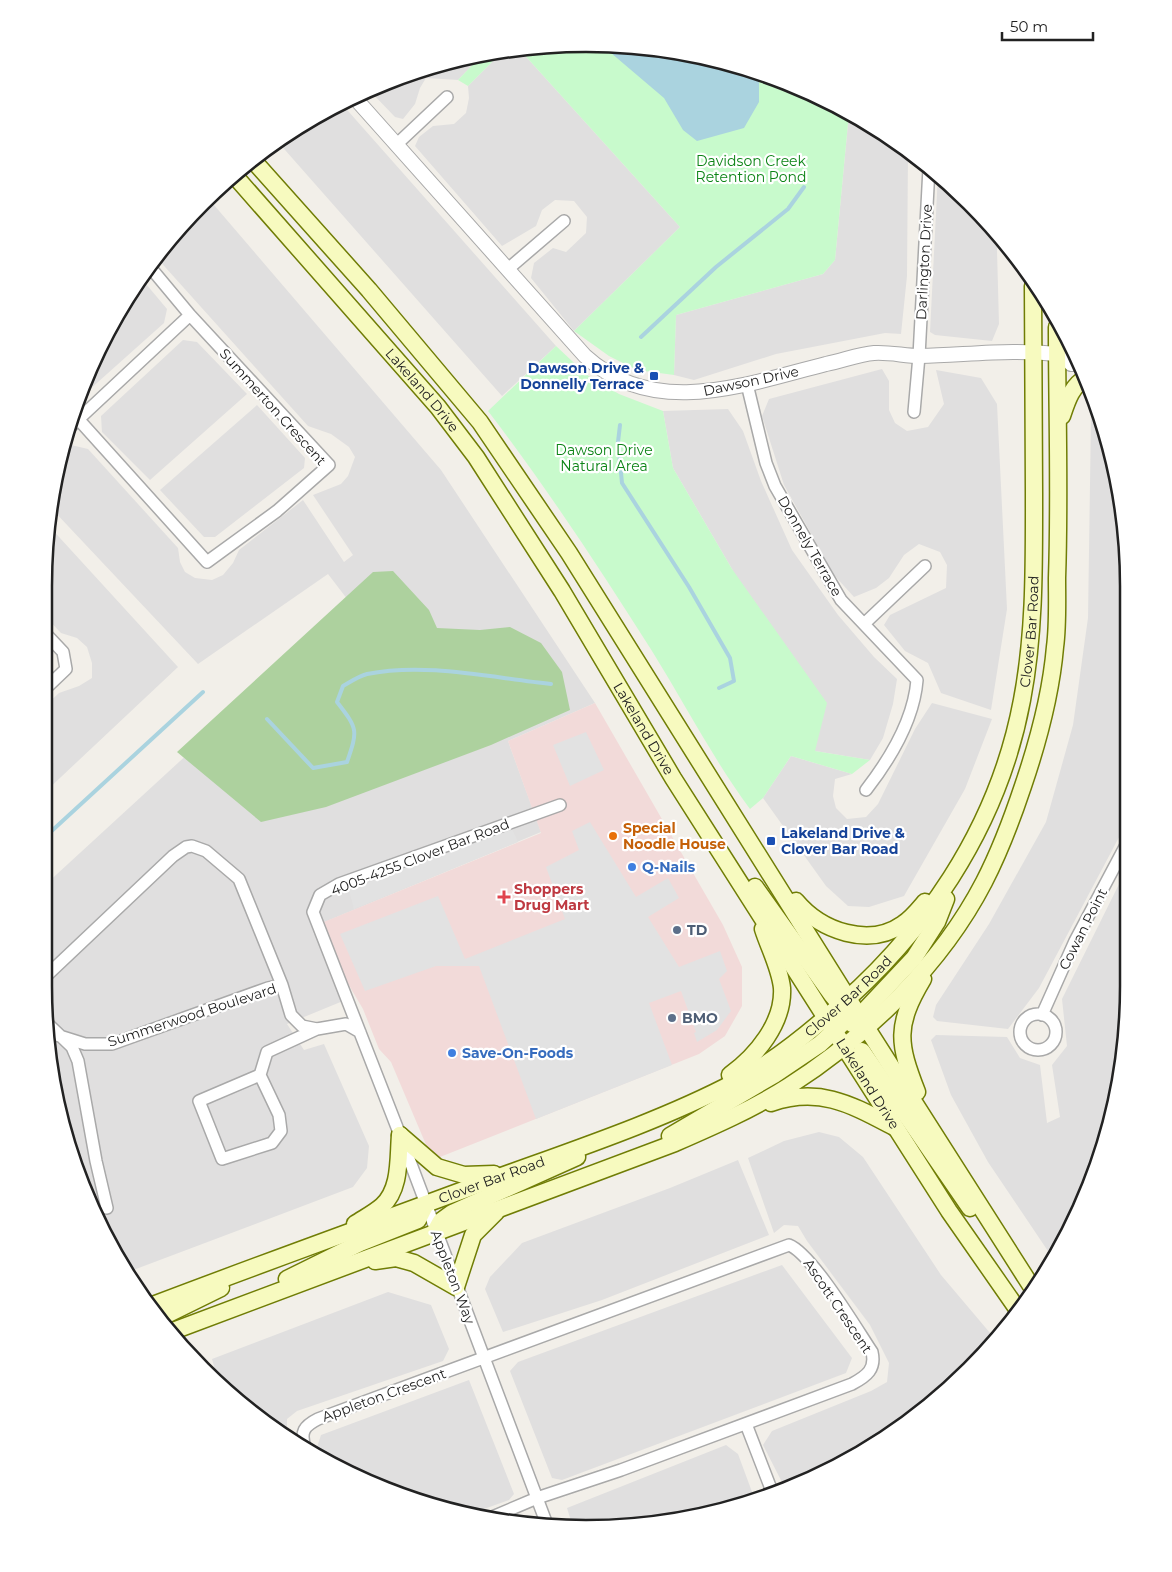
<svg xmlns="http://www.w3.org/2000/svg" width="1172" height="1572" font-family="Montserrat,sans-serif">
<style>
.residential{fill:#e0dfdf}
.commercial{fill:#f2dad9}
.forest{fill:#add19e}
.park{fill:#c8facc}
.parking{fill:#e2e2e2}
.water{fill:#aad3df}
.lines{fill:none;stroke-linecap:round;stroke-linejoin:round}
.stream{stroke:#aad3df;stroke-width:4}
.minor-casing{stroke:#a9a9a9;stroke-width:14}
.tertiary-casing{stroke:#a9a9a9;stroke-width:16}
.secondary-casing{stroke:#707d05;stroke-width:19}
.minor{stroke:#fff;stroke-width:11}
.tertiary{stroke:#fff;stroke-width:14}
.secondary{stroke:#f7fabf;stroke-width:16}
.transit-dot{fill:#1a4fb4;stroke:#fff;stroke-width:2}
.food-dot{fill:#e8710a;stroke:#fff;stroke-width:2}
.shop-dot{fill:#3f7fe0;stroke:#fff;stroke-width:2}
.health-dot{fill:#e0444e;stroke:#fff;stroke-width:2}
.service-dot{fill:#5c6f8a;stroke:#fff;stroke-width:2}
.labels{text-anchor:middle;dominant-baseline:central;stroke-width:4.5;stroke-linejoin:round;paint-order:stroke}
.park-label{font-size:14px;fill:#0c8416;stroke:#fff}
.street-label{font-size:14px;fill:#222;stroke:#fff}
.transit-label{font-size:14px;font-weight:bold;fill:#164399;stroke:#fff;text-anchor:end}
.food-label{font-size:14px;font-weight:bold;fill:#c56008;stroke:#fff;text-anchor:start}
.shop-label{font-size:14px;font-weight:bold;fill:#366cbe;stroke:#fff;text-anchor:start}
.health-label{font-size:14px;font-weight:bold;fill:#be3a42;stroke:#fff;text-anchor:start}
.service-label{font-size:14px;font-weight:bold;fill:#4e5e75;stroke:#fff;text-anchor:start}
.rim{fill:none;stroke:#222;stroke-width:2.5}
</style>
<rect width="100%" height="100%" fill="#f2efe9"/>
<path class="residential" d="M520 50 680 227 574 331 531 278 534 263 553 248 566 252 586 233 587 217 574 201 555 200 542 210 536 226 502 246 415 146 419 137 433 126 454 124 466 113 469 98 468 86 501 53Z
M481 56 458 80 426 78 420 88 415 104 403 119 395 117 370 91 446 62Z
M341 103 556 346 502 396 278 142Z
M849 113 908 153 907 276 901 334 885 333 776 354 694 380 674 375 676 315 823 274 835 260Z
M938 174 999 238 997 250 999 324 992 341 935 335 930 332Z
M208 198 441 470 595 703 508 741 541 832 315 926 343 1001 287 1024 304 1050 324 1044 369 1146 367 1168 353 1187 128 1272 117 1257 62 1127 44 986V886L351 604 328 574 198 664 52 509 61 455 71 445 88 449 178 548 180 562 185 572 195 578 212 580 223 575 233 563 239 550 303 500 344 562 353 555 313 495 341 484 348 476 355 457 349 447 331 434 308 426 157 258Z
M141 278 167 309 164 323 79 399 85 378Z
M183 340 197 342 247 394 150 480 102 432 101 416Z
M882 369 889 381V410L895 423 907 431 928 427 944 404 936 370 981 378 997 404 1007 609 991 710 941 693 928 663 905 651 884 625 890 615 946 588 947 565 940 552 919 544 904 555 889 578 876 588 854 597 834 575 784 485 762 416 769 399Z
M257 405 305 458 304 468 215 537H204L160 490Z
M1095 408 1124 515 1126 824 1039 988 1008 1029 937 1021 933 1017 936 1005 989 924 1046 822 1073 725 1088 618 1091 417Z
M728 409 743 431 761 481 792 550 838 615 874 657 897 679 893 704 883 738 870 760 815 751 732 569 673 468 663 411Z
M49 526 178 667 44 793V707L59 693 79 686 92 678V663L87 647 77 638 61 633 45 616V551Z
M932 703 992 719 965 789 904 896 869 907 848 906 826 886 763 798 791 756 852 774 835 779 833 796 836 808 847 819 866 817 878 804 915 729Z
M1126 870 1127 1022 1110 1127 1054 1260 988 1162 951 1095 931 1040 936 1035 1007 1037 1020 1058 1040 1065 1047 1123 1060 1117 1052 1065 1067 1046 1062 999Z
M819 1132 839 1137 863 1157 941 1275 996 1340 916 1416 786 1490 763 1445 772 1431 871 1391 887 1382 889 1363 870 1325 807 1241 798 1226 784 1225 774 1233 748 1158 784 1141Z
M738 1160 769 1235 602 1300 503 1332 485 1289 490 1277 522 1243 670 1188Z
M782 1265 852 1358 846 1373 562 1480 552 1478 510 1371 518 1362Z
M388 1292 431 1305 449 1349 443 1361 297 1411 287 1419V1436L256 1416 219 1384 212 1359Z
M469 1380 514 1494 509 1500 470 1514 346 1472 320 1456 317 1447 321 1435Z
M726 1445 738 1454 755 1500 726 1510 622 1527 572 1524 567 1508Z"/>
<path class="commercial" d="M595 703 723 925 742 967V1006L725 1036 699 1054 440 1157 427 1147 391 1062 379 1049 363 1009 314 926 541 833 508 741Z"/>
<path class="forest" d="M393 571 429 610 437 628 480 630 510 627 541 643 562 672 570 710 491 745 326 807 261 822 177 752 373 572Z"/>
<path class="park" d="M551 45 657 48 761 73 849 113 835 260 823 274 676 315 674 375 637 370 609 356 574 331 680 227 520 50Z
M501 53 468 86 458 80 481 56Z
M556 346 587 375 619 394 663 411 673 468 732 569 827 703 815 751 870 760 852 774 791 756 763 798 750 809C713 759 685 704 652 651 600 569 547 488 488 411Z"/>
<path class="parking" d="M586 732 604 770 570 786 553 745Z
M590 822 636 897 668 878 679 898 648 917 679 967 720 951 727 971 719 979 731 1011 717 1030 697 1042 694 1033 696 1032 681 991 649 1003 672 1065 536 1119 479 966H436L365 991 340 934 438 896 465 959 565 919 546 867 579 850 572 831Z
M512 829 518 842 354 909 349 890Z"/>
<path class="water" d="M604 47 657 48 759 72V102L744 128 697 141 683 130 664 98Z"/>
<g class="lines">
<path class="stream" d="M641 337 716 267 788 209 804 187
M620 425 618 442 622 483 689 587 730 658 734 681 719 688
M267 719 313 768 347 762C358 730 358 729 337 702L343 686C350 682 359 676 367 674 426 662 492 678 551 684
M44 838 203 692"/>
<g class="minor-casing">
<path id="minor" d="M396 145 447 97
M508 269 564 221
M747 384 766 463 775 486 841 600 917 680C914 719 890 759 866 790
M914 412 919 356 929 168
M79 420 207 562 277 511 329 465 190 315 150 267
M67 430 190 315
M864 624 925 566
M45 689 66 669 63 652 45 633
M44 978 173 856 186 847 192 846 206 851 239 879 282 985 291 1015 302 1026 317 1029 346 1024 360 1032
M1020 1032a18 18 0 1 1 36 0a18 18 0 1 1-36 0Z
M1042 1015 1075 941 1126 845
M49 1025 72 1047 78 1061 96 1161 107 1208
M50 1033 85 1044H112L268 988 282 985
M260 1075 279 1115 281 1131 272 1143 222 1159 199 1101 260 1075 267 1052 317 1029
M746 1424 773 1494
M305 1447C300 1432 304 1426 318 1419L789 1245C812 1254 856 1328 872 1352 876 1369 867 1376 852 1384L621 1470 537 1498 490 1518
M546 1522 400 1135 313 912 320 895 339 884 560 805"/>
</g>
<g class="tertiary-casing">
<path id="tertiary" d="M354 97 585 356C655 420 746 384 826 364 842 361 859 354 874 353 890 352 905 356 920 356 968 355 1015 348 1064 355
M1064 355 1071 364H1079"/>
</g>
<g class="secondary-casing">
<g id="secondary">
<path d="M252 159 369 290 480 422 569 553 859 1016 1033 1289"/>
<path id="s1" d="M234 175 438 407 476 457 562 591 673 778 949 1211 1018 1310"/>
<path d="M1062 416C1067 401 1072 385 1086 378"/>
<path d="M755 887 832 995 848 1014"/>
<path d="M796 901C821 931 869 948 903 924 912 918 919 909 925 902"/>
<path d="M852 1024 914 958 937 922 946 899"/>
<path d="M862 1051 970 1208"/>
<path d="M730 1075C756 1056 784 1023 782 988 780 968 769 948 763 929"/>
<path d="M917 1092C898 1043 895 1026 923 979"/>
<path d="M771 1103C820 1086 852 1105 894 1127"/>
<path d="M400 1135 437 1167 464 1175 494 1174"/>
<path d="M670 1136 774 1075 820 1044 844 1022 849 1009V1000"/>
<path d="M355 1224C364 1218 374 1213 382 1206 401 1189 398 1158 400 1135"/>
<path d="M436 1230 441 1221 452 1213 577 1157"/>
<path d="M375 1261 396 1258 414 1263 456 1287 473 1235 496 1212"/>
<path d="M287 1279 360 1243 418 1220 426 1204"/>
<path id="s2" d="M153 1305C263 1263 375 1223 485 1182 567 1152 659 1122 735 1082 767 1066 796 1043 823 1020 923 938 998 829 1022 700 1035 632 1034 563 1034 493 1034 424 1033 355 1033 286"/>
<path d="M162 1317 221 1288"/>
<path d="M173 1331 675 1143C714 1126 753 1109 789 1086 867 1036 941 965 984 882 1000 851 1012 819 1023 786 1038 742 1051 694 1055 647 1058 625 1057 601 1057 578 1060 495 1057 411 1057 327"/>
</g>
</g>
<use href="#minor" class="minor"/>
<use href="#tertiary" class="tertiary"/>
<use href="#secondary" class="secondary"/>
</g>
<g class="transit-dot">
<rect x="649" y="371" width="10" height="10" rx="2.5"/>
<rect x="766" y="836" width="10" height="10" rx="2.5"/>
</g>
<circle class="food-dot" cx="613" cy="836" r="5"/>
<g class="shop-dot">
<circle cx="632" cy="867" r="5"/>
<circle cx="452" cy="1053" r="5"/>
</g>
<path class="health-dot" d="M501.5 889.5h5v5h5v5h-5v5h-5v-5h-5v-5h5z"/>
<g class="service-dot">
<circle cx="677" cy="930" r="5"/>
<circle cx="672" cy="1018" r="5"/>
</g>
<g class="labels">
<g class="park-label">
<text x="751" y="161">Davidson Creek<tspan x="751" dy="16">Retention Pond</tspan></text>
<text x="604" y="450">Dawson Drive<tspan x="604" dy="16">Natural Area</tspan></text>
</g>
<g class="street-label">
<text transform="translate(924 262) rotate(-87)">Darlington Drive</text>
<text transform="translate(751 381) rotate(-12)">Dawson Drive</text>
<text stroke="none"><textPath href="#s1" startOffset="286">Lakeland Drive</textPath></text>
<text transform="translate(273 407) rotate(48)">Summerton Crescent</text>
<text transform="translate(810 546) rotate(60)">Donnely Terrace</text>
<text stroke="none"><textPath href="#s2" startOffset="1185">Clover Bar Road</textPath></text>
<text stroke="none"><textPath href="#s1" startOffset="691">Lakeland Drive</textPath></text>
<text transform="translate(420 857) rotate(-21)">4005-4255 Clover Bar Road</text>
<text transform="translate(1083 929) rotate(-63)">Cowan Point</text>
<text stroke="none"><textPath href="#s2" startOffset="766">Clover Bar Road</textPath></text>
<text transform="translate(192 1015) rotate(-18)">Summerwood Boulevard</text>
<text stroke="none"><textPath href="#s1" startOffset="1111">Lakeland Drive</textPath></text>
<text stroke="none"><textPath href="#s2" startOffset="361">Clover Bar Road</textPath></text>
<text transform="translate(453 1277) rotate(69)">Appleton Way</text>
<text transform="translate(838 1306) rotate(56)">Ascott Crescent</text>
<text transform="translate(384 1395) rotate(-20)">Appleton Crescent</text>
</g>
<g class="transit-label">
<text x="644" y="368">Dawson Drive &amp;<tspan x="644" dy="16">Donnelly Terrace</tspan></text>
<text x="781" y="833" text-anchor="start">Lakeland Drive &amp;<tspan x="781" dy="16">Clover Bar Road</tspan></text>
</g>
<g class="food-label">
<text x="623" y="828">Special<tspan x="623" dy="16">Noodle House</tspan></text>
</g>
<g class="shop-label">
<text x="642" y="867">Q-Nails</text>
<text x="462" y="1053">Save-On-Foods</text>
</g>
<g class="health-label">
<text x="514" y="889">Shoppers<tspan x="514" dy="16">Drug Mart</tspan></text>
</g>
<g class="service-label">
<text x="687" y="930">TD</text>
<text x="682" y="1018">BMO</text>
</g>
</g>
<path d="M0 0H1172V1572H0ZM586 52H586A534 534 0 0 1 1120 586V986A534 534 0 0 1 586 1520H586A534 534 0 0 1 52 986V586A534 534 0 0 1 586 52Z" fill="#fff" fill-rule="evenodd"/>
<path class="rim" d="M586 52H586A534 534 0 0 1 1120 586V986A534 534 0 0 1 586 1520H586A534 534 0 0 1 52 986V586A534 534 0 0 1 586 52Z"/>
<path d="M1002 32v8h91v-8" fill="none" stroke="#222222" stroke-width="2.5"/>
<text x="1010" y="32" font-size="15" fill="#222222" stroke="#ffffff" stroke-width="4" paint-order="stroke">50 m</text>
</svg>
